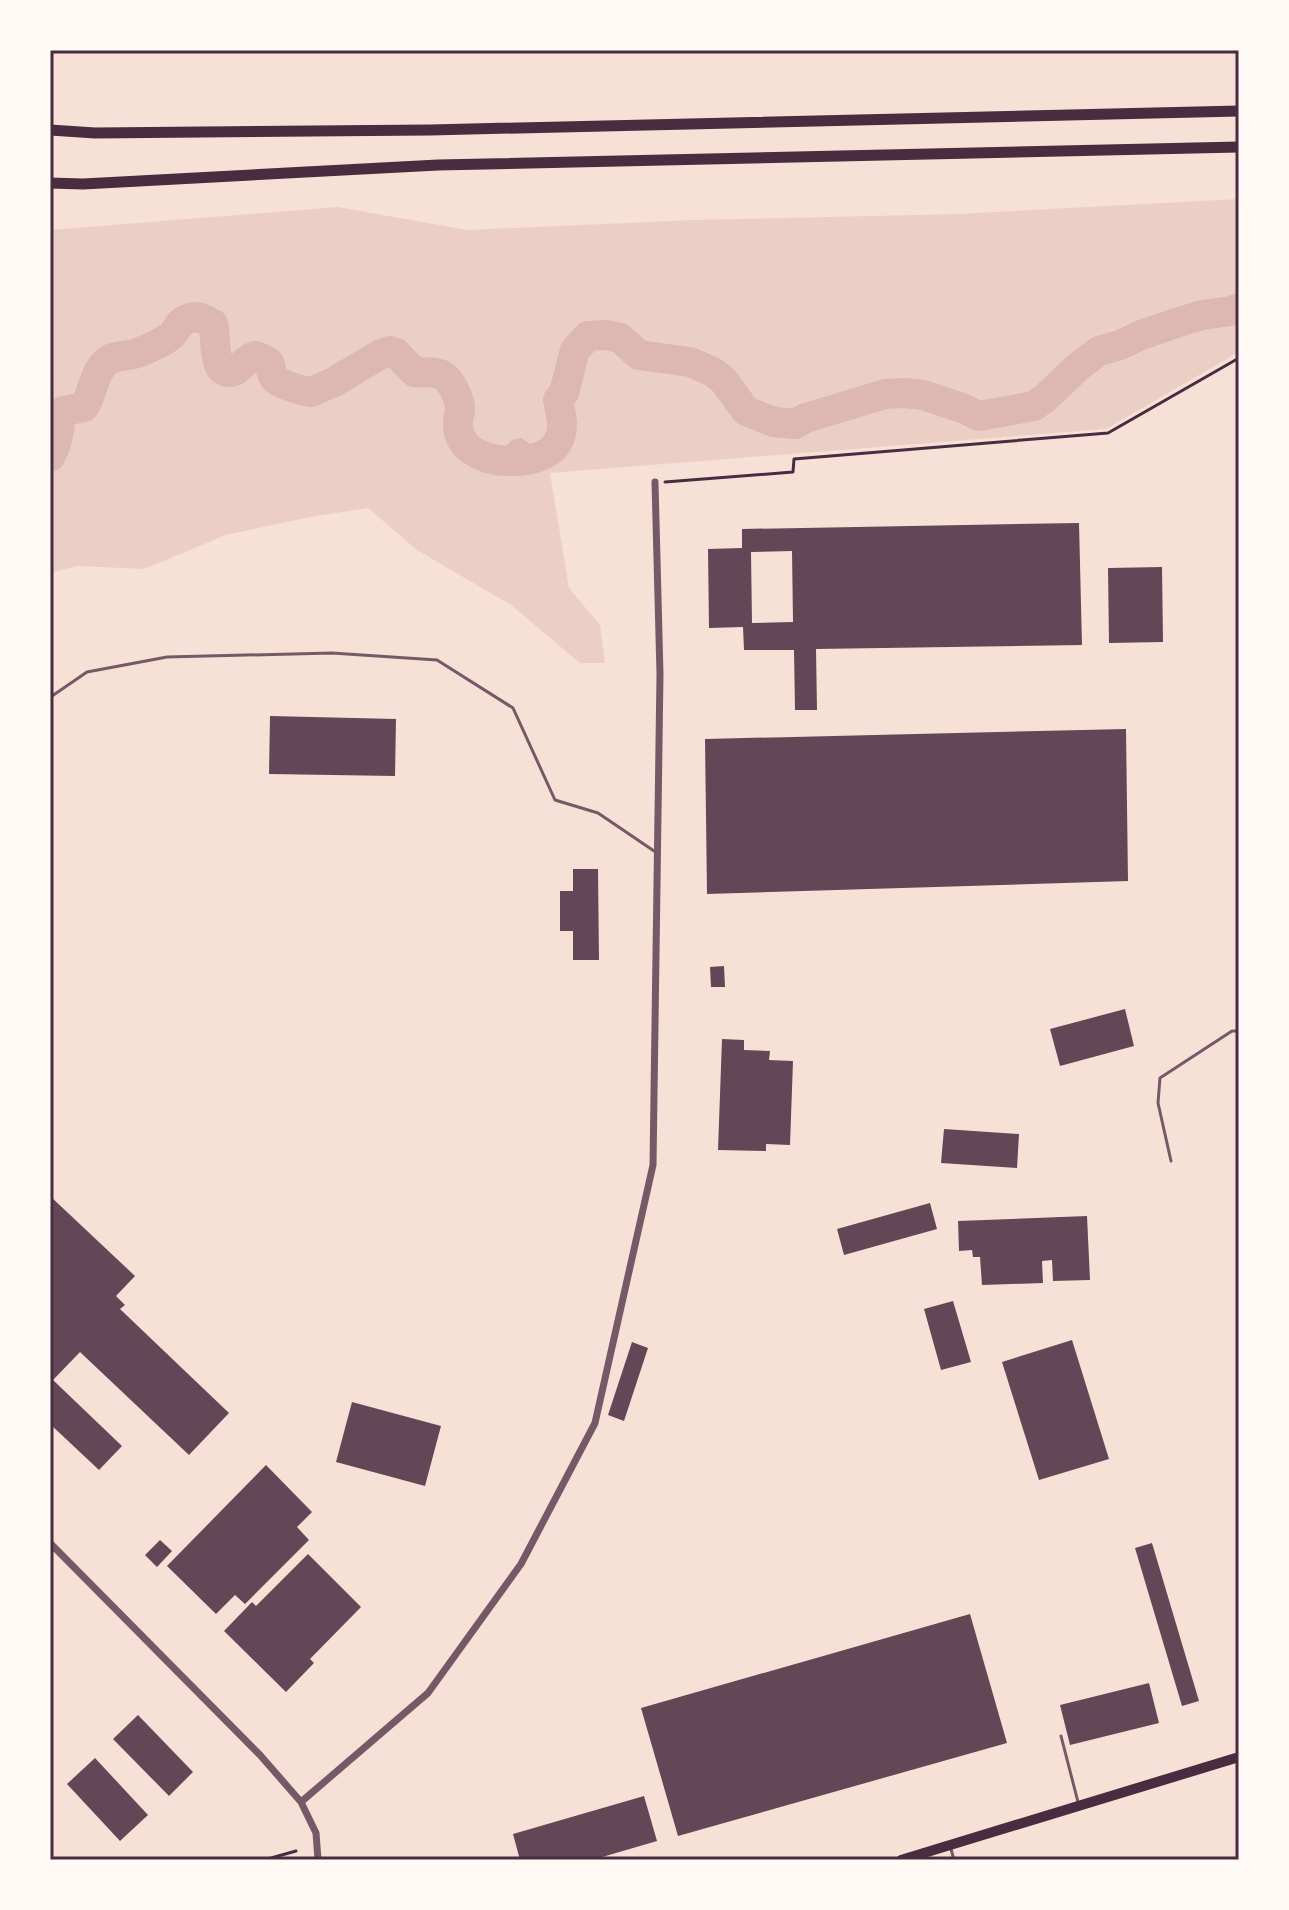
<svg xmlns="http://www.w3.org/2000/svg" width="1289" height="1910" font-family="Manrope,sans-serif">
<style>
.green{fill:#ebcfc5}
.water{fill:#dcb8b0}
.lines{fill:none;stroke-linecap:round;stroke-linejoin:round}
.river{stroke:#dcb8b0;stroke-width:30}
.building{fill:#644757;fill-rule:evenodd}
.path{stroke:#4a2c40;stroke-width:3}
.service{stroke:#755966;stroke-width:3}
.minor{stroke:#755966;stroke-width:7}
.secondary{stroke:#4a2c40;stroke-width:10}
.primary{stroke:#4a2c40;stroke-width:11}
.neatline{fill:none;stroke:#4a2c40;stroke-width:3}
</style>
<rect width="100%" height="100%" fill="#f7e1d7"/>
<path class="green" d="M1239 199V352L1106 429 550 473 569 588 600 625 605 663H580L511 605 417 550 368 508 310 517 226 535 144 569 78 566 50 573V230L338 207 467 230 693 220 957 214Z"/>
<path class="water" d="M521 438 538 449 535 468C522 476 513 473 499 469L495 456 512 440Z"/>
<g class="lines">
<path class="river" d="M50 457C61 439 57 426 64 411L84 407C93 394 93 374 105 363 114 354 124 357 134 354 142 352 161 343 168 338 177 333 176 322 190 318 199 315 205 320 213 324 217 336 211 379 234 371 242 368 243 360 255 356 278 364 266 364 274 378 278 384 303 391 311 392L334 382 381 354 390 351 396 353 414 372C425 374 440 369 448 380 453 386 460 400 460 408 460 414 457 420 458 426 460 454 492 462 515 461 528 461 545 457 554 447 567 433 561 416 558 400L564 393 575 350 588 336 606 335 620 338 639 355 690 362 713 372 724 381 746 411 774 422 795 424 806 418 885 394 904 393 923 395 962 408 979 416 1034 406 1044 399 1079 366 1099 351 1120 345 1141 335 1179 322 1202 315 1231 311 1239 308"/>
</g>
<path class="building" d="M1079 523 1082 645 816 649 817 710H795L794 650H744L743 627 709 628 708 549 742 548V529ZM792 551 793 622 752 623 751 552Z
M1162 567 1163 642 1109 643 1108 568Z
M270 716 396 719 395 776 269 774Z
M1126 729 1128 881 707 894 705 739Z
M573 869H598L599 960H573V931H560V891H573Z
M724 966 725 987H711L710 967Z
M1125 1009 1134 1046 1060 1066 1050 1029Z
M722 1039 744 1040V1050L770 1051 769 1060 793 1061 790 1145 766 1144V1151L718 1150Z
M944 1129 1019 1134 1017 1168 941 1163Z
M50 1196 135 1276 116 1296 125 1305 120 1309 229 1413 189 1455 80 1352 53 1380 122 1446 99 1470 50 1424Z
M930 1203 937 1229 844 1255 837 1229Z
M1087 1216 1090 1280 1053 1281 1052 1260 1042 1261 1043 1283 982 1285 980 1257H973L972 1250 959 1251 958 1221Z
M953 1301 971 1362 941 1370 924 1309Z
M1072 1340 1109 1459 1039 1480 1002 1362Z
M632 1342 648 1348 624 1421 608 1415Z
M352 1402 441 1426 425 1486 336 1462Z
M266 1465 312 1512 297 1527 309 1540 245 1604 235 1595 216 1614 167 1566Z
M160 1540 172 1551 157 1567 145 1555Z
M1152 1543 1199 1701 1182 1706 1135 1548Z
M308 1554 361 1607 310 1659 314 1663 286 1692 224 1631 252 1602 256 1606Z
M970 1614 1007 1743 678 1836 641 1708Z
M1149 1683 1159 1723 1070 1745 1060 1705Z
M138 1715 193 1772 169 1796 113 1739Z
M95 1758 148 1815 120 1841 67 1784Z
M644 1796 657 1841 592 1860H520L513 1834Z"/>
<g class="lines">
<path class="path" d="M665 482 793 472 794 459 1108 433 1239 358
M264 1860 296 1851"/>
<path class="service" d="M52 696 87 672 167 657 332 653 437 660 513 708 555 800 598 813 657 853
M1171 1161 1158 1103 1160 1078 1232 1031H1239
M1061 1736 1078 1802
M951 1849 954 1860"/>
<path class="minor" d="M50 1543 260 1755 301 1802 316 1833 318 1860
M301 1802 428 1693 521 1564 595 1423 653 1165 660 674 655 482"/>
<path class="secondary" d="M901 1860 1239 1757"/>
<path class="primary" d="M50 130 95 133 430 130 1239 111
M50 183 83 184 438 165 1239 147"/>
</g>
<rect width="1289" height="1910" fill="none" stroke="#fffaf5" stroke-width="104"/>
<rect x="52" y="52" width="1185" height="1806" class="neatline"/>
</svg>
